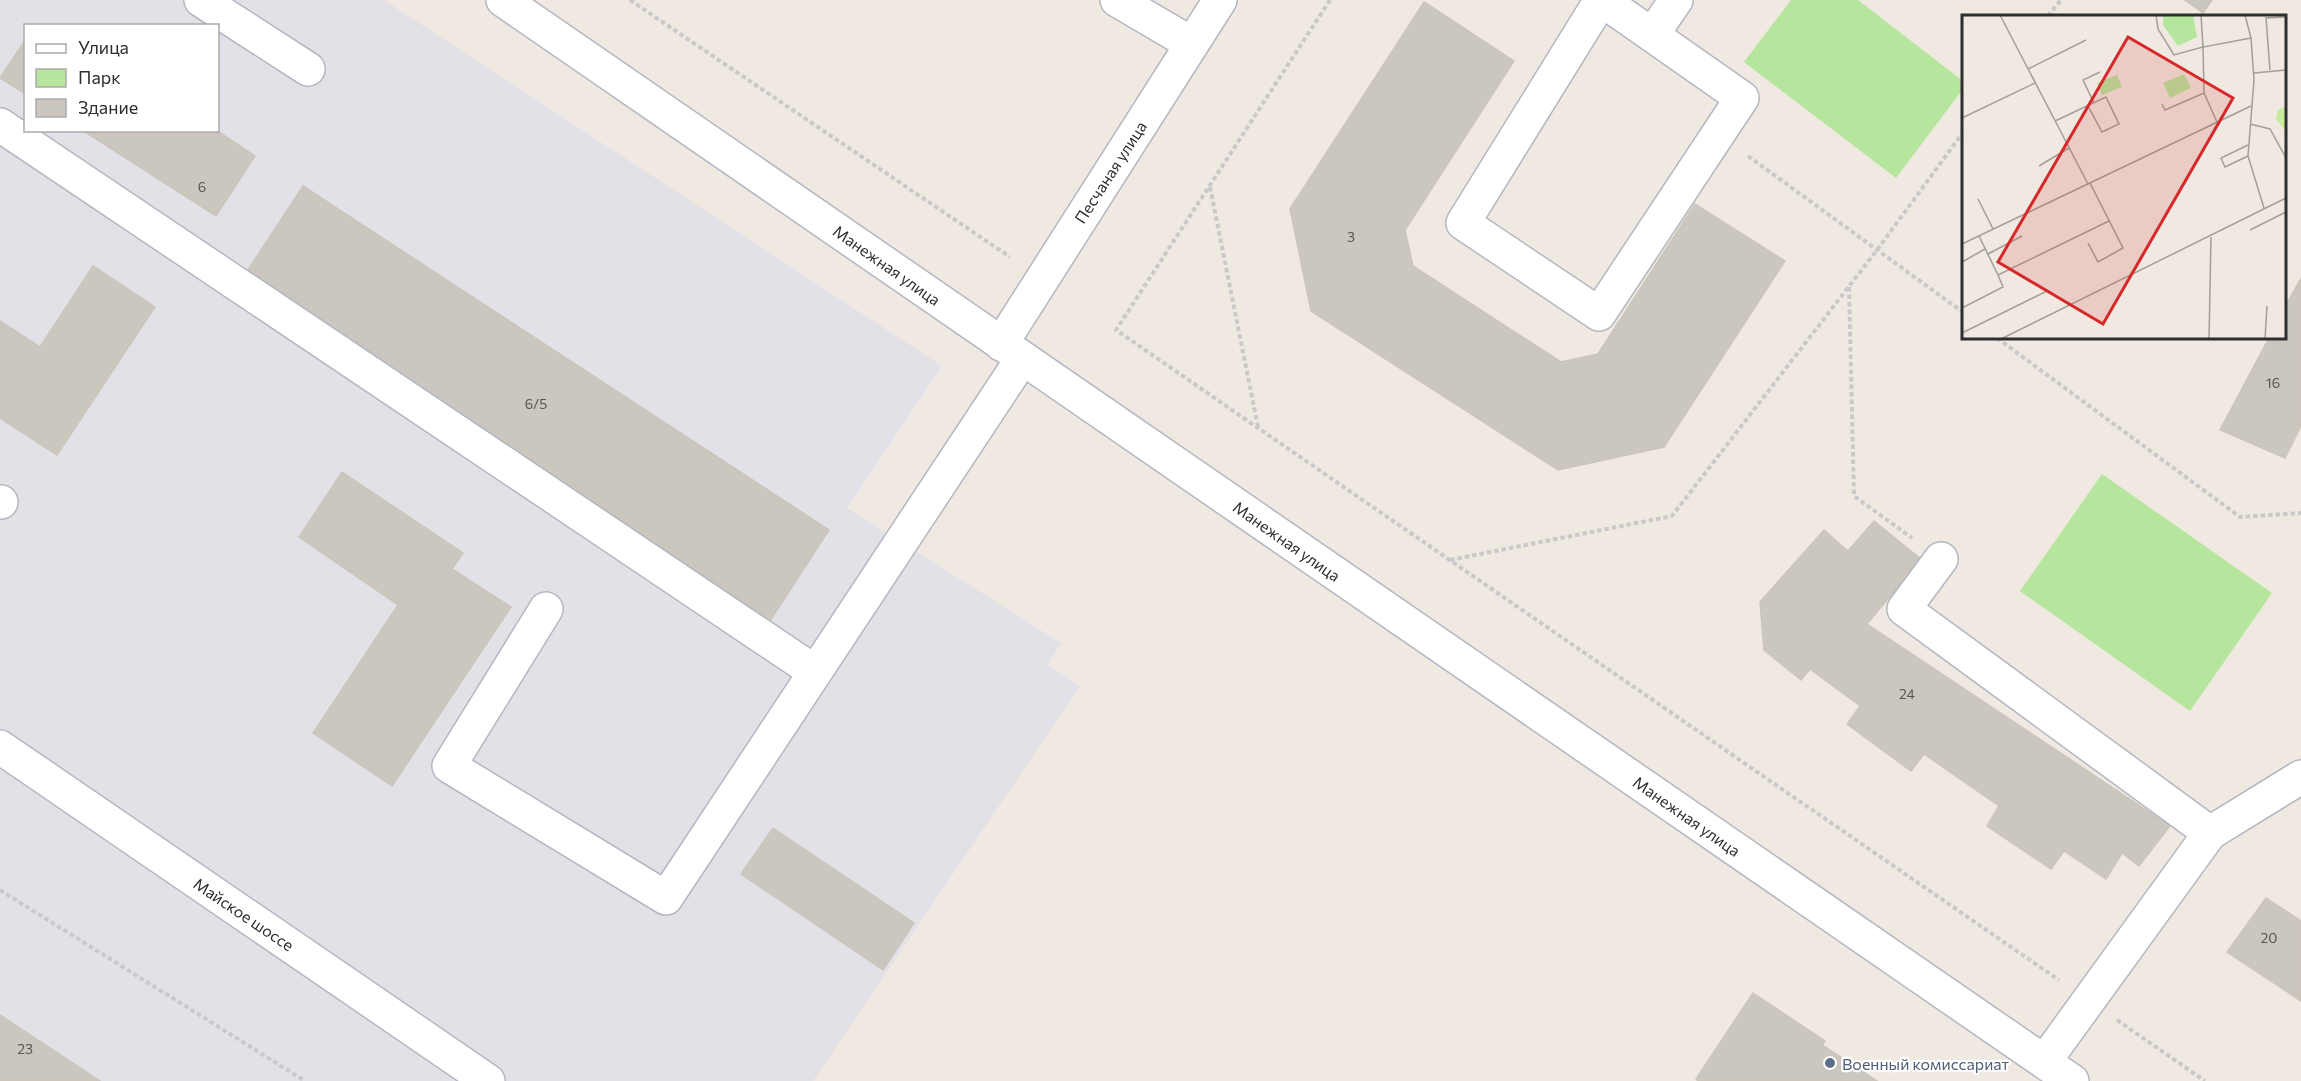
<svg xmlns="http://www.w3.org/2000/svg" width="2301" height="1081" font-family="Commissioner,sans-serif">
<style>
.industrial{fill:#e3e1e8;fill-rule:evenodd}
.green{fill:#b6e59e}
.building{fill:#cbc7bf;stroke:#cbc5ba;stroke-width:1.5}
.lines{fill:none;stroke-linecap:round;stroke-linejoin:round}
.minor-casing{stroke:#b4b7c1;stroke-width:36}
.path{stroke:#c9c9c9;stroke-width:4;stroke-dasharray:4.5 3;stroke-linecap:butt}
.minor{stroke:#fff;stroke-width:33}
.service-dot{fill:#5c6f8a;stroke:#fff;stroke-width:2}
.labels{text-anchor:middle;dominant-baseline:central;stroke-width:4.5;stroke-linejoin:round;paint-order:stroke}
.number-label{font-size:14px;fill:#555452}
.street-label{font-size:16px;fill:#2e2e2e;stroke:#fff}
.service-label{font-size:16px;fill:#4e5e75;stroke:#fff;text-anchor:start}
.inset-road{fill:none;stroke:#a29e99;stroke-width:1.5}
.view{fill:#d62828;fill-opacity:0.15;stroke:#d62828;stroke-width:3}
.inset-edge{fill:none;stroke:#2e2e2e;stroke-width:3}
</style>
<rect width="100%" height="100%" fill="#efe9e1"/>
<path class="industrial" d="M0 0H384L942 366 847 508 1061 643 1048 665 1080 686 813 1081H0ZM26 26H218V130H26Z"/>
<path class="green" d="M1791 0H1858L1963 81V89L1896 178 1744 62Z
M2102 474 2272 593 2190 711 2020 591Z"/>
<path class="building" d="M2185 0H2212L2203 13Z
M1424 2 1514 61 1405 230 1413 266 1561 362 1598 354 1695 204 1785 261 1664 447 1558 470 1311 311 1290 209Z
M26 39V94L0 78Z
M82 130H216L255 156 216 216Z
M303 186 829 530 770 621 244 276Z
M93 266 155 307 57 455 0 418V321L40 347Z
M2301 278V426L2285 458 2220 430 2269 338H2284V309Z
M342 472 463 553 452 569 511 607 392 786 313 733 398 605 299 537Z
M1874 521 1921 559 1867 624 2170 826 2139 866 2122 853 2106 879 2064 851 2051 869 1987 826 1999 806 1924 754 1911 771 1847 724 1860 706 1810 669 1801 680 1764 650 1760 602 1824 530 1848 551Z
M773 828 914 923 883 970 741 874Z
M2266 898 2301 921V1001L2227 952Z
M1753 993 1825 1041 1798 1081H1698L1696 1079Z
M0 1015 100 1081H0Z
M1822 1045 1877 1081H1798Z"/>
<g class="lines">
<g class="minor-casing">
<path id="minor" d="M201 0 308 69
M503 0 2072 1081
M1117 0 1192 44
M1601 0 1463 223 1599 314 1742 98 1602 0
M1652 35 1676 0
M0 125 815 672
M1001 344 1220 0
M0 502H1
M1941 559 1904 609 2210 833 2044 1062
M546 609 449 766 666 898 1022 359
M0 747 488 1081
M2210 833 2301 777"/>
</g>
<path class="path" d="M630 0 1010 257
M1330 0 1116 330 2059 980
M2048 16 2061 0
M1748 156 1964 313
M1210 187 1258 427
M1849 287 1854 496 1912 538
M1997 338 2240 517 2301 513
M1450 560 1672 516 1877 250 1964 131
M0 890 305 1081
M2117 1020 2205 1081"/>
<use href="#minor" class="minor"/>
</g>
<circle class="service-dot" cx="1830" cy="1063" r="6"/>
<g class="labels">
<g class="number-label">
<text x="202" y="186">6</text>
<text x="1351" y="236">3</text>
<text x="2273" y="382">16</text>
<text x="536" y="403">6/5</text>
<text x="1907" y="693">24</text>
<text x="2269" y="937">20</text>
<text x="25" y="1048">23</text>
</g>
<g class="street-label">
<text transform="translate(1110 172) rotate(-57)">Песчаная улица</text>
<text transform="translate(887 265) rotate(35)">Манежная улица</text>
<text transform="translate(1287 541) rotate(35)">Манежная улица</text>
<text transform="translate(1687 816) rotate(35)">Манежная улица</text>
<text transform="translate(244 914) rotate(34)">Майское шоссе</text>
</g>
<g class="service-label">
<text x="1842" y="1063">Военный комиссариат</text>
</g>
</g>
<g transform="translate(1962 15)">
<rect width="324" height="324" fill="#efe9e1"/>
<path d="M201 0H231L235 22 216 31 201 10ZM222 59 229 73 208 83 201 68ZM155 60 160 72 140 80 135 68Z" fill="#b6e59e"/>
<path d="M324 91V117L314 104 316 95Z" fill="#c9ec9a"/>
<path class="inset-road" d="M38 0 126 169M194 0 196 14 212 40 241 32 239 0M283 0 289 23 292 65 286 141 302 193M66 54 124 25M308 55 304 3 324 2M292 58 324 55M242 78 241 32 289 23M132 88 121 65 138 57M200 89 203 95 242 78 255 107M0 103 73 68M93 106 144 82 157 109 140 117 126 91M288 109 308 114 324 143M286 130 259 143 263 152 286 141M77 151 107 133M16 184 31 214M288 215 324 197M17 221 36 260 147 206M126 228 136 247 161 233 128 168M0 229 289 91M26 239 60 221M0 247 23 234M0 293 41 272 36 260M0 318 85 276M39 324 324 183M247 324 249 222M303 324 305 291"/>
<path class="view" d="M166 22 271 83 141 309 36 247Z"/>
<rect width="324" height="324" class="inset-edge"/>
</g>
<rect x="24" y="24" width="195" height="108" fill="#ffffff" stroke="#ababab" stroke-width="1.5"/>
<rect x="36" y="44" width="30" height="9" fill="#ffffff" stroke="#ababab" stroke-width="1.5"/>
<text x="78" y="54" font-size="18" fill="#2e2e2e">Улица</text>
<rect x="36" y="69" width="30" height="18" fill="#b6e59e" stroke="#ababab" stroke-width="1.5"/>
<text x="78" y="84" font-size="18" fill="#2e2e2e">Парк</text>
<rect x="36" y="99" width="30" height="18" fill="#cbc7bf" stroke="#ababab" stroke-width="1.5"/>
<text x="78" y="114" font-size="18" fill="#2e2e2e">Здание</text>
</svg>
